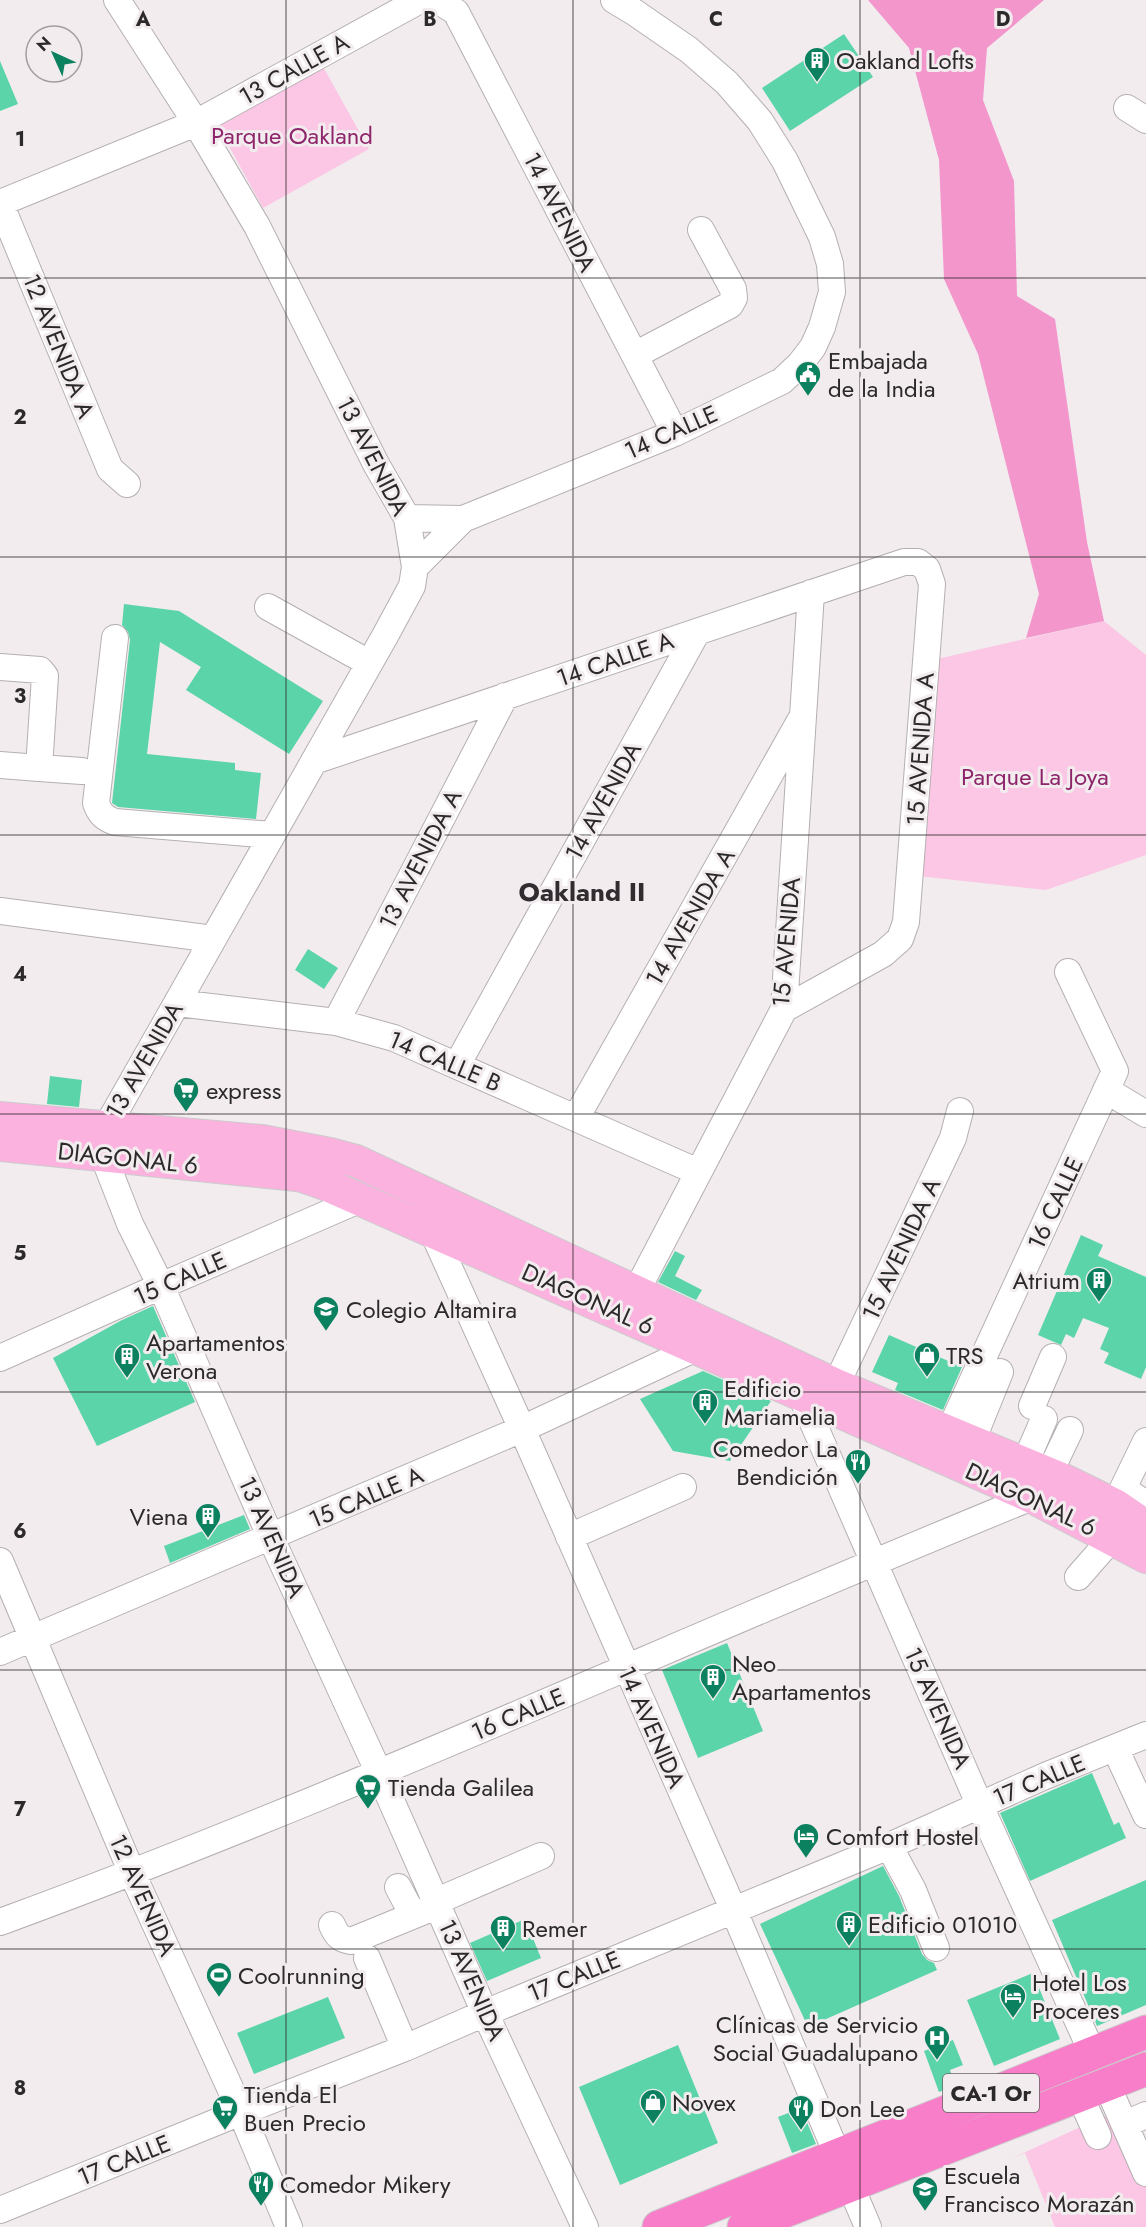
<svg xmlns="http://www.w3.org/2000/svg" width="1146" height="2227" font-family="Jost,sans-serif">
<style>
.green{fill:#fbc7e4}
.forest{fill:#f296cc}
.building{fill:#5ad4a8}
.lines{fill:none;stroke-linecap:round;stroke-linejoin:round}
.minor-casing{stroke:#b5afb2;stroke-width:28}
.major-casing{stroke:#ccc;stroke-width:34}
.highway-casing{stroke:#ccc;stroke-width:35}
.minor{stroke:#fff;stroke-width:26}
.major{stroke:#fbb2df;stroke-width:32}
.highway{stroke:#f87ec9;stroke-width:33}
.grid{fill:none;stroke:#2b292a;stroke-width:1.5;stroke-opacity:0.55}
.labels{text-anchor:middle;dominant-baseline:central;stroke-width:6;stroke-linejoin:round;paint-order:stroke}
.shield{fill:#f2ecef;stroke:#676465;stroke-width:1.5}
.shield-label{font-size:22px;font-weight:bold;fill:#2b292a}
.poi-label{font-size:24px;fill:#2b292a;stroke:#f2ecef;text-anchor:start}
.street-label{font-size:24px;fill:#2b292a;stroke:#f2ecef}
.park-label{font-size:24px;fill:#8e256b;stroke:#f2ecef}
.neighbourhood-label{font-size:26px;font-weight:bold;fill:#312c2f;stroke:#f2ecef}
.grid-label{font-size:20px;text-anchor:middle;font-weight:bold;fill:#2b292a;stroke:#f2ecef;stroke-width:6;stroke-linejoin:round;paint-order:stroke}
</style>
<rect width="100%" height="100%" fill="#f2ecef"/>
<path class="green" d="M321 63 369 149 263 208 215 121Z
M1104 621 1146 655V855L1046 890 918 876 933 660Z
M1118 2110 1146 2175V2227H1055L1025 2153 1010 2159Z"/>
<path class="forest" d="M868 0H1044L987 48 983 100 1014 181 1017 296 1055 319 1087 542 1104 621 1026 638 1039 594 978 354 944 279 939 160 909 48Z"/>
<path class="building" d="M844 34 873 77 790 131 762 88Z
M0 61 18 104 0 111Z
M124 604 179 611 323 701 289 754 186 690 201 667 160 642 147 754 235 763V770L261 773 256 819 118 807 112 803 130 640 128 632 122 625Z
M308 949 338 968 324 989 295 970Z
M50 1076 82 1080 79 1107 47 1104Z
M1081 1235 1103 1245 1098 1256 1146 1277V1367L1141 1379 1104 1363 1109 1353 1100 1349 1109 1328 1083 1318 1074 1338 1066 1334 1061 1345 1038 1335Z
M675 1251 685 1256 675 1276 702 1290 696 1300 658 1282Z
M153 1306 195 1402 97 1446 53 1358 122 1320Z
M889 1335 962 1367 943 1410 895 1390 898 1383 872 1372Z
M703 1371 771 1401 730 1461 673 1451 640 1399Z
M244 1515 250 1529 170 1563 164 1546Z
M727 1643 763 1731 698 1758 662 1670Z
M1092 1773 1114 1825 1119 1822 1126 1838 1030 1881 1000 1813Z
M883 1866 899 1896 922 1954 927 1960 934 1963 937 1970 808 2027 760 1924Z
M1146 1880V2005L1097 2026 1052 1920Z
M525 1919 541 1958 487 1981 470 1943Z
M1033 1973 1060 2039 994 2066 967 2000Z
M328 1997 345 2038 254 2074 237 2033Z
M953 2040 963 2065 950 2070 955 2086 939 2092 924 2051Z
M678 2045 718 2143 620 2185 579 2087Z
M801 2108 816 2144 792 2153 778 2117Z"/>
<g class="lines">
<g class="minor-casing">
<path id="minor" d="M117 0 196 123 257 226 376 464 407 518 415 567 412 586 385 636 106 1128 103 1155 130 1224 161 1286 271 1538 379 1773 485 2013 585 2227
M437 0 456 12 675 433
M1127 108 1146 120
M0 203 196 123 420 0
M0 203 110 469 127 484
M635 355 730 305 734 298 733 289 701 230
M407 518 463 519
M415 567 463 519 675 433 782 381 800 364 813 347 822 327 832 292 830 264 822 237 785 161 760 121 727 83 689 50 634 12 614 0
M268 607 369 663
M115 638 96 803C100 814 104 818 115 822L272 835
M0 667 40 670 45 676 39 768 0 765
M314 761 904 562H918L927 569 932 584 906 922 900 939 883 954 784 1009
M39 768 82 771
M0 911 213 939
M177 1003 336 1022 394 1038 698 1172
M336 1022 505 696
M457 1065 697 632
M1106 1090 1146 1114
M576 1118 800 721
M432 1230 522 1429 734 1911 868 2227
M636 1292 784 1009 811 593
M0 1358 161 1286 361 1199
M836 1385 953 1138 960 1111
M801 1395 980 1806 1092 2052
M1032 1406 1053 1357
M949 1432 1115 1071 1068 972
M972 1441 1000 1372
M1025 1463 1044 1419
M1049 1474 1070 1430
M1123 1489 1146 1504
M1115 1505 1146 1441
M569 1537 683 1487
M0 1561 132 1873 241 2112 289 2227
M1078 1577 1112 1538
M0 1652 522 1429 696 1348
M1115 1748 1146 1815
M889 1846 913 1890 936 1948
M398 1887 413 1915
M437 1901 541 1856
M0 1922C350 1794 687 1637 1032 1497
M332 1925C337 1936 340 1939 351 1941L439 1905
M367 1958 405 2048
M1107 2085 1146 2173
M1080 2096 1098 2136
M1125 2124 1146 2115
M0 2210 241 2112 405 2048 485 2013 889 1846 1045 1776 1146 1735"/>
</g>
<g class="major-casing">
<path id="major" d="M0 1118 262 1141 330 1154 356 1161 836 1385 1064 1480 1115 1505 1146 1526
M0 1145 287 1174 302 1176 325 1184 1032 1497 1146 1557"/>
</g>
<g class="highway-casing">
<path id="highway" d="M659 2227 1146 2032
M744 2227 1146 2069"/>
</g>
<use href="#minor" class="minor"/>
<use href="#major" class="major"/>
<use href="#highway" class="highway"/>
</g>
<path class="grid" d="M286 0V2227M573 0V2227M860 0V2227M0 278H1146M0 557H1146M0 835H1146M0 1114H1146M0 1392H1146M0 1670H1146M0 1949H1146"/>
<defs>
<g id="building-pin" transform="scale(1.35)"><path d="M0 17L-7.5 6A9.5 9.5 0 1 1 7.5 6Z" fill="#0c815f" stroke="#f2ecef"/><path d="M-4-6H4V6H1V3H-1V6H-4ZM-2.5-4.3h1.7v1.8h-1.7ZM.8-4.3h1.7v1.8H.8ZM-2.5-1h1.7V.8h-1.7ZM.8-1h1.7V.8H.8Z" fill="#fff"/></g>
<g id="civic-pin" transform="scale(1.35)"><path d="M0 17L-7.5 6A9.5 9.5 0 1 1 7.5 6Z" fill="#0c815f" stroke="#f2ecef"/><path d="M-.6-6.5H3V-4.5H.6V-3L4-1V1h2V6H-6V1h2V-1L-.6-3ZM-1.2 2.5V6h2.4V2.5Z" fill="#fff"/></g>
<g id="supermarket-pin" transform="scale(1.35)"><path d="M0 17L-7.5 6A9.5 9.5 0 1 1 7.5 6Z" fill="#0c815f" stroke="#f2ecef"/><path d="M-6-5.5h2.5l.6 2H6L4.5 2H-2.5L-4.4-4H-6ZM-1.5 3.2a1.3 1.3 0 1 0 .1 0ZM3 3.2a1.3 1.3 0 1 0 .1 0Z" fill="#fff"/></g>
<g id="school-pin" transform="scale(1.35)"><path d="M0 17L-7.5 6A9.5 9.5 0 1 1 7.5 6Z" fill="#0c815f" stroke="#f2ecef"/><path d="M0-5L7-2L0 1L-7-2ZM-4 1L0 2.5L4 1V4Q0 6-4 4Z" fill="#fff"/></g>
<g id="shop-pin" transform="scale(1.35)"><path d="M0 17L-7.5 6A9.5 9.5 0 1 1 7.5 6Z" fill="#0c815f" stroke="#f2ecef"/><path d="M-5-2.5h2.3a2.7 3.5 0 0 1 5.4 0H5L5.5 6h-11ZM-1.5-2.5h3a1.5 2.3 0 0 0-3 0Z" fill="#fff"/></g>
<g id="restaurant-pin" transform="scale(1.35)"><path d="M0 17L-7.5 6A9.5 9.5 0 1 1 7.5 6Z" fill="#0c815f" stroke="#f2ecef"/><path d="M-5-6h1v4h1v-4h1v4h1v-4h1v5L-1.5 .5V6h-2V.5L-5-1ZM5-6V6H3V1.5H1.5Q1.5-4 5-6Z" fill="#fff"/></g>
<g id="hotel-pin" transform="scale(1.35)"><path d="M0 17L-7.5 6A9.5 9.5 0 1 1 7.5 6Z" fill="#0c815f" stroke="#f2ecef"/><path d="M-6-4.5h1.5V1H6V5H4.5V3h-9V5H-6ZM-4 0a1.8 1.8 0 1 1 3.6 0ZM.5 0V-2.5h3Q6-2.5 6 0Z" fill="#fff"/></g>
<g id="stadium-pin" transform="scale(1.35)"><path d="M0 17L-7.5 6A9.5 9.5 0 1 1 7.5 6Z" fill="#0c815f" stroke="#f2ecef"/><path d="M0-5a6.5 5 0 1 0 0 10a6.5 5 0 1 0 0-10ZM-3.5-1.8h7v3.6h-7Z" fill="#fff"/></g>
<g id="hospital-pin" transform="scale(1.35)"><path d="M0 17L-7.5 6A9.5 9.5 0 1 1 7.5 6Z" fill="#0c815f" stroke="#f2ecef"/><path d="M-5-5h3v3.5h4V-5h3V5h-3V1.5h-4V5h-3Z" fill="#fff"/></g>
</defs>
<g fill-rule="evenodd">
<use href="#building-pin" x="817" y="60"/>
<use href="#civic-pin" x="808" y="374"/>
<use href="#supermarket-pin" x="186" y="1090"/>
<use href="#building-pin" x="1099" y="1280"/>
<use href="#school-pin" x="326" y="1309"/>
<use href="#shop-pin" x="927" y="1355"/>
<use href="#building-pin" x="127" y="1356"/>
<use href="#building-pin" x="705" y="1402"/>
<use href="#restaurant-pin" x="858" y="1462"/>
<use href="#building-pin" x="208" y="1516"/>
<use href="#building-pin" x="713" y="1677"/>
<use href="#supermarket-pin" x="368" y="1787"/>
<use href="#hotel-pin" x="806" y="1836"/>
<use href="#building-pin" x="849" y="1924"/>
<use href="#building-pin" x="503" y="1928"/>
<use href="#stadium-pin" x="219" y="1975"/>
<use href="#hotel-pin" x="1013" y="1996"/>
<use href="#hospital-pin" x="937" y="2038"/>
<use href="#shop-pin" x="653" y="2102"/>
<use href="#supermarket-pin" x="225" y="2108"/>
<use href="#restaurant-pin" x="801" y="2108"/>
<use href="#restaurant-pin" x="261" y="2184"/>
<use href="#school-pin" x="925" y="2189"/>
</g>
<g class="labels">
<rect class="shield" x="943" y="2074" width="96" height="38" rx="4.5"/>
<g class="shield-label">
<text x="991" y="2093">CA-1 Or</text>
</g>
<g class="poi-label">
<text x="836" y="60">Oakland Lofts</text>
<text x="828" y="360">Embajada<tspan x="828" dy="28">de la India</tspan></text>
<text x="206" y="1090">express</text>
<text x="1080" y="1280" text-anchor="end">Atrium</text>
<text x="346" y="1309">Colegio Altamira</text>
<text x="146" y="1342">Apartamentos<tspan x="146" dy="28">Verona</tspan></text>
<text x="946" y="1355">TRS</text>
<text x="724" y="1388">Edificio<tspan x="724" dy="28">Mariamelia</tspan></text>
<text x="838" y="1448" text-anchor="end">Comedor La<tspan x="838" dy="28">Bendición</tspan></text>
<text x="188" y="1516" text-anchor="end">Viena</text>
<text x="732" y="1663">Neo<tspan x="732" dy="28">Apartamentos</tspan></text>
<text x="388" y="1787">Tienda Galilea</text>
<text x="826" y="1836">Comfort Hostel</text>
<text x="868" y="1924">Edificio 01010</text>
<text x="522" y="1928">Remer</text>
<text x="238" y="1975">Coolrunning</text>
<text x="1032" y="1982">Hotel Los<tspan x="1032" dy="28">Proceres</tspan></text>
<text x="918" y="2024" text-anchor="end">Clínicas de Servicio<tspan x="918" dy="28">Social Guadalupano</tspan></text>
<text x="244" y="2094">Tienda El<tspan x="244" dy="28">Buen Precio</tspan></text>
<text x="672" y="2102">Novex</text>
<text x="820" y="2108">Don Lee</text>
<text x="944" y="2175">Escuela<tspan x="944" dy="28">Francisco Morazán</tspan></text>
<text x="280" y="2184">Comedor Mikery</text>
</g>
<g class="street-label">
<text transform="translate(294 69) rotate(-29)">13 CALLE A</text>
<text transform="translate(560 212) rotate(63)">14 AVENIDA</text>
<text transform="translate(59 346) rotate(68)">12 AVENIDA A</text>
<text transform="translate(671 432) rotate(-24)">14 CALLE</text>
<text transform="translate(373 456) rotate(63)">13 AVENIDA</text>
<text transform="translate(615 659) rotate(-19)">14 CALLE A</text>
<text transform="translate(920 749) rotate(-86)">15 AVENIDA A</text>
<text transform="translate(603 801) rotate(-61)">14 AVENIDA</text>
<text transform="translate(420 859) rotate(-63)">13 AVENIDA A</text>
<text transform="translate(690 917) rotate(-60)">14 AVENIDA A</text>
<text transform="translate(786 942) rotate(-85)">15 AVENIDA</text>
<text transform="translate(144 1060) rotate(-60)">13 AVENIDA</text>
<text transform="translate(445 1061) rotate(23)">14 CALLE B</text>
<text transform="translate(128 1158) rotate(6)">DIAGONAL 6</text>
<text transform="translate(1055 1203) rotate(-65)">16 CALLE</text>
<text transform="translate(901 1249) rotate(-65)">15 AVENIDA A</text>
<text transform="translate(180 1278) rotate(-24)">15 CALLE</text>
<text transform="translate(588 1299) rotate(24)">DIAGONAL 6</text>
<text transform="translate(366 1497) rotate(-23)">15 CALLE A</text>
<text transform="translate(1031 1499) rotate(25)">DIAGONAL 6</text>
<text transform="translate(272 1537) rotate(66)">13 AVENIDA</text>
<text transform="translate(938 1708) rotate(66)">15 AVENIDA</text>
<text transform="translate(518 1714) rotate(-23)">16 CALLE</text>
<text transform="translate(652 1727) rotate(66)">14 AVENIDA</text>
<text transform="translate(1039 1780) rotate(-23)">17 CALLE</text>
<text transform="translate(143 1895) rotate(66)">12 AVENIDA</text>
<text transform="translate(574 1976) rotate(-22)">17 CALLE</text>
<text transform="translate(472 1980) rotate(66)">13 AVENIDA</text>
<text transform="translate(124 2160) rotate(-22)">17 CALLE</text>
</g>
<g class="park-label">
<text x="292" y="135">Parque Oakland</text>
<text x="1035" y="776">Parque La Joya</text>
</g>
<g class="neighbourhood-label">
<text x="582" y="892">Oakland II</text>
</g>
</g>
<g class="grid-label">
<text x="143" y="26">A</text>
<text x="430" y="26">B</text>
<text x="716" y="26">C</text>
<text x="1003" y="26">D</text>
<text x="20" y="146">1</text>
<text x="20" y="424">2</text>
<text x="20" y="703">3</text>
<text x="20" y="981">4</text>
<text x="20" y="1260">5</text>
<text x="20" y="1538">6</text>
<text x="20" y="1816">7</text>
<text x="20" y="2095">8</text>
</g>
<g transform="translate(54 54) rotate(315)"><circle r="28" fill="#f2ecef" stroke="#a29ea0" stroke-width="1.5"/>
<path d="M0-4.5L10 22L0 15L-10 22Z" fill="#0c815f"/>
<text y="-9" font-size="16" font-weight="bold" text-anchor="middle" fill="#2b292a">N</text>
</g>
</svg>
